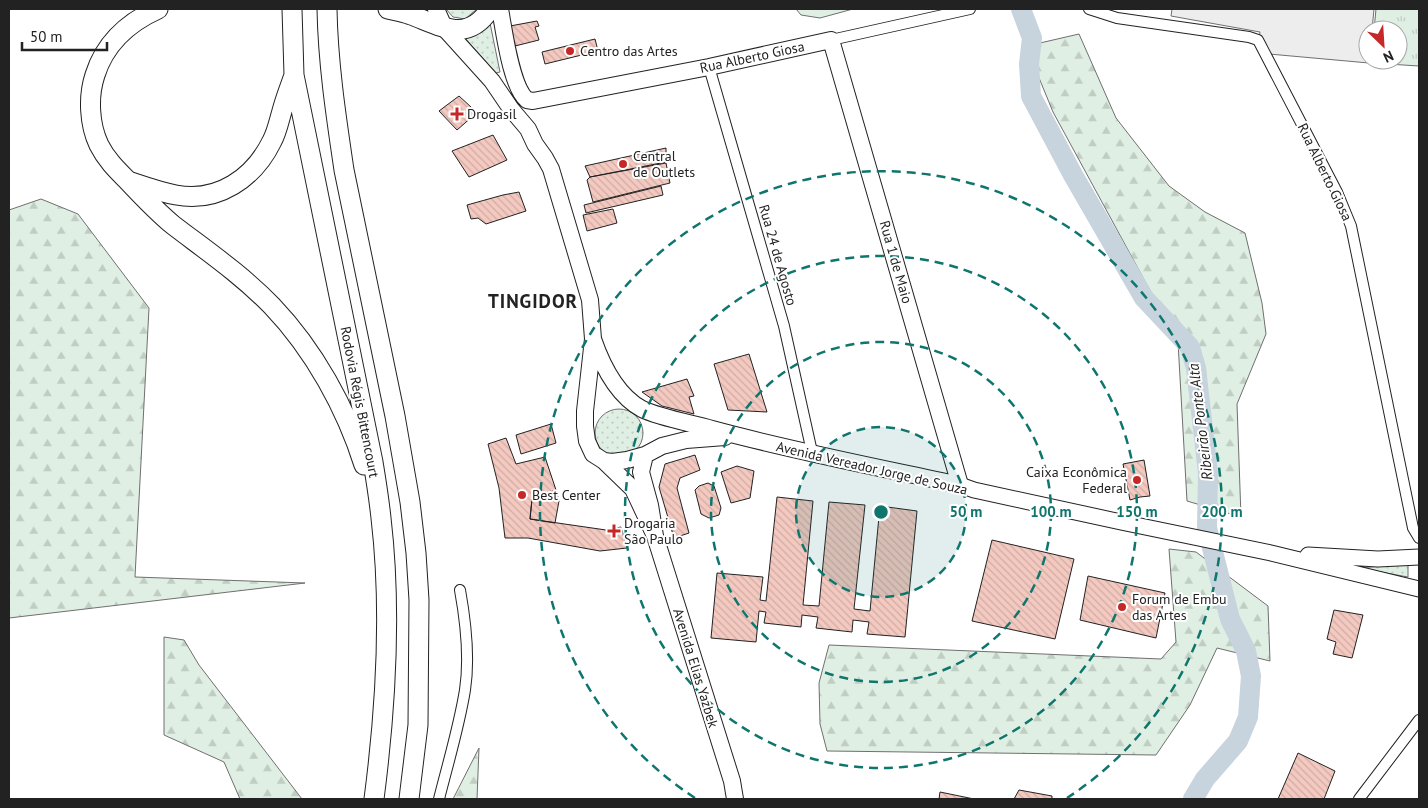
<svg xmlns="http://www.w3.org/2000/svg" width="1428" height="808" font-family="'PT Sans',sans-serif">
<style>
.grass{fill:url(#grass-dots);stroke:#6f6f6f}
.forest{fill:url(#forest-firs);stroke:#6f6f6f}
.park{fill:url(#park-tufts);stroke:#6f6f6f}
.parking{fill:#ededed;stroke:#6f6f6f}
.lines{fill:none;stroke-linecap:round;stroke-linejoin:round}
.river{stroke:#c7d3dd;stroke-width:20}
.building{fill:url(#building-back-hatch);stroke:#222}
.street-casing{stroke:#222;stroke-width:12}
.secondary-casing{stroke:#222;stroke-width:17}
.primary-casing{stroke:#222;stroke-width:18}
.highway-casing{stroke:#222;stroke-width:21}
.street{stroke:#fff;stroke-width:10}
.secondary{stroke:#fff;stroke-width:15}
.primary{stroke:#fff;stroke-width:16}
.highway{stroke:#fff;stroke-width:19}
.ring{fill:none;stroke:#0f766e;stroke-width:2.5;stroke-dasharray:9 6}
.poi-dot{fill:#c62828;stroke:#fff;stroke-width:2}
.labels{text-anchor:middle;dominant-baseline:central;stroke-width:4;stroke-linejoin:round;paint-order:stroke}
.poi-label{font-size:14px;fill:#222;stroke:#fff;text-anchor:start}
.street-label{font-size:14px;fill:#222;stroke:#fff}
.water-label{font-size:15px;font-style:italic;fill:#222;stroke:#fff}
.district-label{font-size:19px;font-weight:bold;letter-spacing:1px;fill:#222;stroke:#fff}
.centre{fill:#0f766e;stroke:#fff;stroke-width:2.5}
.ring-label{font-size:15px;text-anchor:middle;font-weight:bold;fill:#0f766e;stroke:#fff;stroke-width:4;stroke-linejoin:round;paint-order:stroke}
</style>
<defs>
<pattern id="grass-dots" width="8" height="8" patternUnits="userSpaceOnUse" patternTransform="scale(1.25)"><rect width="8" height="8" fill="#e0efe3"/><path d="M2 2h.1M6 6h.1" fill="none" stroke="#c0cdc2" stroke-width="1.8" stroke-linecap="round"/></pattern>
<pattern id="forest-firs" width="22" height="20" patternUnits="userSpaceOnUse" patternTransform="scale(1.25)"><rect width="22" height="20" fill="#e0efe3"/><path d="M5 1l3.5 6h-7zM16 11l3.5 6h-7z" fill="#c0cdc2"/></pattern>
<pattern id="park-tufts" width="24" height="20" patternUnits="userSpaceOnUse" patternTransform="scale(1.25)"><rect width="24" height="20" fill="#e0efe3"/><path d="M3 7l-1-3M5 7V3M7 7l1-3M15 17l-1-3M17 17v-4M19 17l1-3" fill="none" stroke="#c0cdc2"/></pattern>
<pattern id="building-back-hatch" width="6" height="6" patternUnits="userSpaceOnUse" patternTransform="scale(1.25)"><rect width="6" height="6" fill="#f3c9c0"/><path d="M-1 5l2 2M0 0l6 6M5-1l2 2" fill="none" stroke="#d0aca5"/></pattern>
</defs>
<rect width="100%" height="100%" fill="#fff"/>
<path class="grass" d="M446 9H477L465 19 453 17Z
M490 23 500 72 496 73 464 37Z
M595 433a24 24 0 1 1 48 0a24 24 0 1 1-48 0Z
M1408 564V577L1358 568Z"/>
<path class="forest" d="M1079 34 1116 118 1169 186 1205 212 1245 233 1262 303 1266 334 1237 404 1241 517 1187 501 1178 342 1053 112 1037 73 1040 43Z
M41 199 78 214 149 308 135 577 305 583 9 618V210Z
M1169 549 1196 552 1268 606 1270 661 1217 648 1190 705 1156 755 827 751 820 724 819 683 829 645 1161 659 1176 642Z
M164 637 184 640 199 665 302 799H240L224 762 164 735Z
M479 748 477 799H453Z"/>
<path class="park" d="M796 9H853L820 18 801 15Z
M1376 9H1419V66L1372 63V60H1398V30H1374Z"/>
<path class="parking" d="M1172 9H1374L1372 30H1368L1369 63 1269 54 1259 38 1260 32 1171 16Z"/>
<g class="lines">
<path class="river" d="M1021 9 1032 38 1029 64 1031 96 1073 175 1144 298 1190 347 1196 368 1208 473 1207 528 1230 619 1246 651 1251 676 1248 717 1238 741 1205 779 1193 799"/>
</g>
<path class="building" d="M537 21 539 26 535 27 539 40 515 46 510 26Z
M595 39 598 51 545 64 542 52Z
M459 96 471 107 473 116 457 130 439 111Z
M493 135 507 160 469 177 452 151Z
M666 148V162L590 177 585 166Z
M666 163 670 183 593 202 587 180 590 177Z
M661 186 663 195 586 213 584 205Z
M519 192 526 211 486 224 478 218 471 219 467 205 503 195Z
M613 209 617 223 587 231 583 215Z
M749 354 767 412 728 410 714 364Z
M687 379 694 396 689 397 694 414 662 406 642 392Z
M551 424 556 443 521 454 516 435Z
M506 438 516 464 545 457 556 490 532 499 530 519 606 530 621 527 627 548 600 551 528 538H505L499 488 488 444Z
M695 455 700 470 680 478 677 488 689 533 674 538 659 487 665 464Z
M1144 460 1150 496 1140 497 1130 500 1123 464Z
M737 466 754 471 750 498 731 503 721 472Z
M708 483 714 486 721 508 719 515 709 518 701 514 695 490 699 486Z
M556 490 559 501 555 523 530 519 532 499Z
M777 497 813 501 803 605 819 606 829 502 865 505 854 609 870 611 880 506 917 511 905 637 867 634 869 622 853 620 852 632 816 628 818 617 802 615 801 627 764 623 766 612 759 611 756 642 711 638 717 573 763 577 760 600 766 601Z
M992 540 1074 559 1055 639 972 621Z
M1088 576 1165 593 1156 638 1080 620Z
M1334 610 1363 615 1352 658 1333 654 1336 642 1327 639Z
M1298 753 1335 771 1324 799H1278Z
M1019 790 1052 796V799H1014Z
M940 792 974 799H939Z"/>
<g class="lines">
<g class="street-casing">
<path id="street" d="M1089 9 1117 18 1249 37 1258 40 1337 192 1351 226 1413 528 1419 538
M831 40 970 9
M709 67 784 326 812 452
M439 799C448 763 459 727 465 690 470 657 466 623 460 590
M1359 799 1419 720"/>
</g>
<g class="secondary-casing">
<path id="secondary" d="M960 485 974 490 1121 522 1271 553 1419 589
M1308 555 1378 559 1419 557"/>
</g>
<g class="primary-casing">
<path id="primary" d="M436 9 445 29 492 81 511 109 528 129 535 144 545 158 551 169 590 300 593 339 585 411V426L587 441 593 454 604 461 633 489 655 536
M500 9C504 30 511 87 527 100L533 101 709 67 831 40 960 485C877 467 793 451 712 429 691 423 661 418 642 409 616 395 602 365 593 339
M645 455 641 472 650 505 655 536 732 781 735 799
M604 461 612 462 627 460 645 455 662 446 686 440 725 437"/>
</g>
<g class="highway-casing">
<path id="highway" d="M158 9C129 22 105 43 95 75 88 96 89 124 99 145 106 159 116 169 127 180 142 196 156 211 173 225 207 251 242 275 272 306 314 350 346 408 364 465
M292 9 294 75 373 462C376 480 379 499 381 518 392 611 386 707 374 799
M327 9C328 63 336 116 344 170L395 416 410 502 416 553 419 600 418 725 409 799
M388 9C396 11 404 12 411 15 441 26 467 44 490 9
M128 181C143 186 159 192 176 195 218 203 254 178 272 141 277 132 279 121 282 111 285 99 290 87 294 75"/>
</g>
<use href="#street" class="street"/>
<use href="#secondary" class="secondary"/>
<use href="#primary" class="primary"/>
<use href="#highway" class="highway"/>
</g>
<circle cx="881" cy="512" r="85" fill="#0f766e" fill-opacity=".12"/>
<g class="ring">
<circle cx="881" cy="512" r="85"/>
<circle cx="881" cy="512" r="170"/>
<circle cx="881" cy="512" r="256"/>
<path d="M695 798A341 341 0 1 1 1067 798"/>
</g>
<g class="poi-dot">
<circle cx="570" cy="51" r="5"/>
<path d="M454.5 106.5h5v5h5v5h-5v5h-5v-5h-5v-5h5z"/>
<circle cx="623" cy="164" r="5"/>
<circle cx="1137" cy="480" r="5"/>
<circle cx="522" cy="495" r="5"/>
<path d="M611.5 523.5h5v5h5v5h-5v5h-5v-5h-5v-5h5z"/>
<circle cx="1122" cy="607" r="5"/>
</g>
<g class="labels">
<g class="poi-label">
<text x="580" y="51">Centro das Artes</text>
<text x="467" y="114">Drogasil</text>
<text x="633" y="156">Central<tspan x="633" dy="16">de Outlets</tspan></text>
<text x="1127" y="472" text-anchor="end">Caixa Econômica<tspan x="1127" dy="16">Federal</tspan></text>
<text x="532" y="495">Best Center</text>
<text x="624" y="523">Drogaria<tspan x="624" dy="16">São Paulo</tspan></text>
<text x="1132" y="599">Forum de Embu<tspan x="1132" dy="16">das Artes</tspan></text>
</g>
<g class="street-label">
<text transform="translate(752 57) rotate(-12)">Rua Alberto Giosa</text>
<text transform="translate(1325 172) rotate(64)">Rua Alberto Giosa</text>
<text transform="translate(778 255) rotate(74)">Rua 24 de Agosto</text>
<text transform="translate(896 262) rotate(74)">Rua 1 de Maio</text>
<text transform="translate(360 402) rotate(79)">Rodovia Régis Bittencourt</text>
<text transform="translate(872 468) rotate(13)">Avenida Vereador Jorge de Souza</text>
<text transform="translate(696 668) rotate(73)">Avenida Elias Yazbek</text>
</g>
<g class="water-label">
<text transform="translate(1200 422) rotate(-97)">Ribeirão Ponte Alta</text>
</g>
<g class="district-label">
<text x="533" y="301">TINGIDOR</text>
</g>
</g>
<circle cx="881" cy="512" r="8" class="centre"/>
<g class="ring-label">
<text x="966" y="517">50 m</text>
<text x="1051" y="517">100 m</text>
<text x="1137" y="517">150 m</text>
<text x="1222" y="517">200 m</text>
</g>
<rect width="1428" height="808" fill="none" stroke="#222222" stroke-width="20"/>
<g transform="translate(1383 45) rotate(155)"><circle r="24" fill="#ffffff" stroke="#a7a7a7"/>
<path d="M0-4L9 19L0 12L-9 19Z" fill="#c62828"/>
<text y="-8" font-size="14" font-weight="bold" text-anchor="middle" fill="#222222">N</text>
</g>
<path d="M22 42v8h85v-8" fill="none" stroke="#222222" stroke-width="2.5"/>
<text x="30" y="42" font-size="15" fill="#222222" stroke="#ffffff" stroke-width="4" paint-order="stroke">50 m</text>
</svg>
